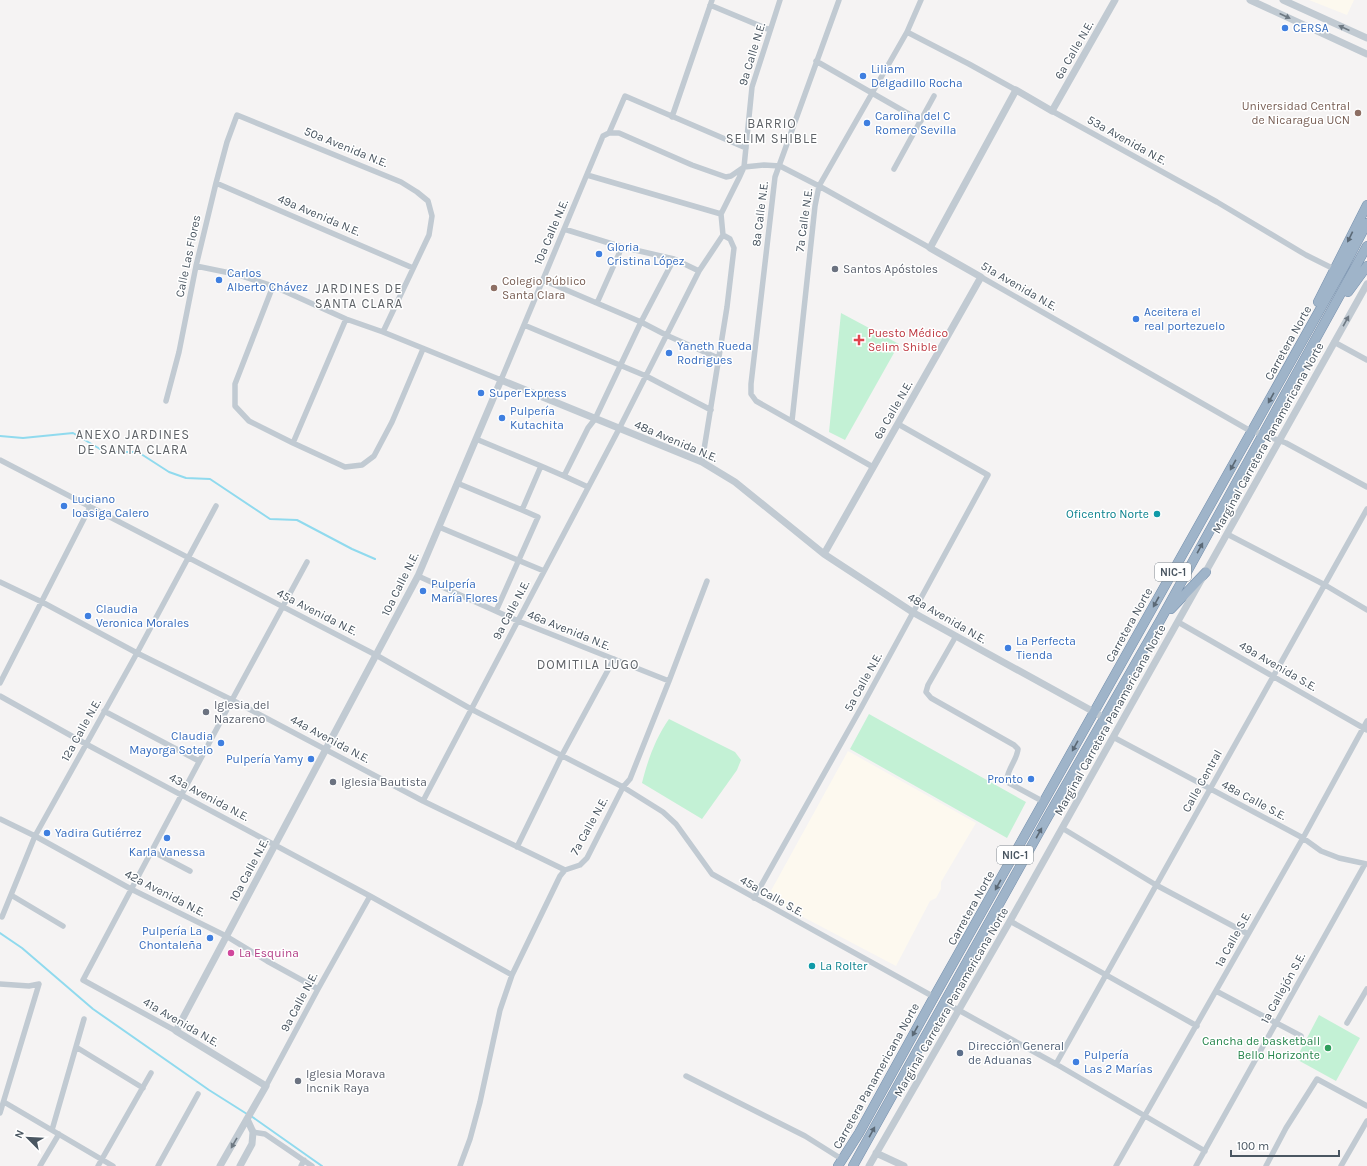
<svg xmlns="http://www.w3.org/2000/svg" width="1367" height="1166" font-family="Karla,sans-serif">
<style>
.commercial{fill:#fdf9ef}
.green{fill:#c3f1d5}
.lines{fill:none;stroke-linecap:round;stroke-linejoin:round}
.stream{stroke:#90daee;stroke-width:2}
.trunk-casing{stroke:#7690ad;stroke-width:10}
.minor{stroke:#c1cad2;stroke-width:5.5}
.tertiary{stroke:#c1cad2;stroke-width:7}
.trunk{stroke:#9fb4c9;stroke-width:9}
.oneway{fill:#6e7983}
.oneway2{fill:#5b6976}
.shop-dot{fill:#3f7fe0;stroke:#fff;stroke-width:1.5}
.education-dot{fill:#8d6e63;stroke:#fff;stroke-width:1.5}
.worship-dot{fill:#6b7280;stroke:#fff;stroke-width:1.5}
.health-dot{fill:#e0444e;stroke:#fff;stroke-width:1.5}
.culture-dot{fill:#0f9aa8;stroke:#fff;stroke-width:1.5}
.hotel-dot{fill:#d1479c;stroke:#fff;stroke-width:1.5}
.leisure-dot{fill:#2e9e5b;stroke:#fff;stroke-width:1.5}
.service-dot{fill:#5c6f8a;stroke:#fff;stroke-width:1.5}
.labels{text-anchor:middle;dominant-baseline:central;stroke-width:3;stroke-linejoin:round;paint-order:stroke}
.shield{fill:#fff;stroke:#808990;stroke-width:1}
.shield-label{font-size:11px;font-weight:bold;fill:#4a5661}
.shop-label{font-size:12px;fill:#366cbe;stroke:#fff;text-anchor:start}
.street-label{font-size:12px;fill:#4a5661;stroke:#fff}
.education-label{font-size:12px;fill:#785e54;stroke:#fff;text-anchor:end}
.worship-label{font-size:12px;fill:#5b616d;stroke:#fff;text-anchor:start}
.health-label{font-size:12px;fill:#be3a42;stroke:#fff;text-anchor:start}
.culture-label{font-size:12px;fill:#0d838f;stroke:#fff;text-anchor:end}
.hotel-label{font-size:12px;fill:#b23c85;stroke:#fff;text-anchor:start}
.leisure-label{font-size:12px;fill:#27864d;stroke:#fff;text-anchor:end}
.service-label{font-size:12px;fill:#4e5e75;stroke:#fff;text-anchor:start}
.neighbourhood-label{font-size:13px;letter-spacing:1px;fill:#5f6368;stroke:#fff}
</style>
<rect width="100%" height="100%" fill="#f5f3f3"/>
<path class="commercial" d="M1309 0H1354L1347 15Z
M848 751 976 823 941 882V889L936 898 930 901 896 966 767 898Z"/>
<path class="green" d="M841 313 899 344 845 440 829 432Z
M869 714 1026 802 1007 838 850 749Z
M669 719 735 752 741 760 737 770 702 819 642 783C647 762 656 737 669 719Z
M1319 1015 1360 1038 1336 1081 1296 1059Z"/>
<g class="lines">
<path class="stream" d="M0 436 23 438 73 433 105 452H138L169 472 186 478 210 479 270 519 297 520 352 549 375 559
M0 933 22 948 93 1009 209 1090 247 1114
M251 1116 322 1166"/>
<g class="trunk-casing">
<path id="trunk" d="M1348 292 1367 266
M1318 302 1367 205
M1171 609 1206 572
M838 1166 859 1133 934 997 1345 265 1367 223
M853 1166 1046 820 1161 619 1367 246"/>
</g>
<path class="minor" d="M839 0 775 177 751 384V394L756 401 873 467
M710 5 770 30
M907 32 969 64 1016 90
M816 61 921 121
M1052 111 1217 202 1306 255 1334 269
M672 117 712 0
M609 133 625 96 746 148
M744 167 764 165 780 166 819 186 930 248
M894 169 934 96
M587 175 721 214
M216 183 413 268
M564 229 622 247 674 259 699 271
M196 266 235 274 273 286 346 319 383 332 501 380 603 136 609 133H619L692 165 726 177 731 176 744 167
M981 277 1247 429 1286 443 1367 487
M543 280 641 322 666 335 718 358
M273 286 235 384V406L249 421 293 443 345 467 362 465 374 456 392 422 423 349
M597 303 622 247
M524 325 646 376 711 410
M1334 342 1367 360
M166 401 179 352 196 266 216 183 227 142 237 115 401 182 417 192 428 201 432 216 429 235 383 332
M792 421 815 206 819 186 907 32 921 0
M476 439 541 466
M293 443 346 319
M0 460 376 655 471 709 623 787 663 812 676 824 712 874 934 997
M702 462 727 307 734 248 730 239 723 235
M564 476 588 487
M457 483 522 510
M439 527 544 571
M1227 534 1325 585 1367 610
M418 576 518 621 669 681
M0 582 42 602 137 653 232 700 423 801 565 870
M496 611 538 517 522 510 541 466 564 476 588 428 595 419 641 322 674 259
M1178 622 1367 730
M956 636 928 685 926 692 931 698 1014 745 1018 749C1017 760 1008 768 1007 779L1009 783 1044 802
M0 683 90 507
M0 696 86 744 370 896 512 975
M104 711 199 761
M1113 737 1303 838 1321 851 1339 858 1367 864
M423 801 619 429 699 271 723 235 721 214 739 178 744 167 752 87 780 0
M0 819 35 836 131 889 226 936 267 961 318 989
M1062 828 1156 885 1248 934
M517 847 562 755 614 659
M152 851 190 871
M11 895 63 926
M754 898 861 708 988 475 898 424
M2 917 35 836 137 653 216 506
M1010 921 1197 1026
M0 984 29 986 39 984 0 1113
M1216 991 1301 1036
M944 1002 1056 1064 1205 1151
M1347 1023 1367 989
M176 1031 83 980 232 700 307 562
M76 1047 143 1088
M1056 1064 1367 509
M686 1076 805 1136 840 1158
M266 1086 318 989 370 896
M4 1102 113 1166
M52 1130 84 1019
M253 1132 265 1134 312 1166
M40 1166 59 1134
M98 1166 151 1073
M158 1166 198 1094
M301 1166 304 1160
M460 1166 470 1139 480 1102 500 1010 512 975 560 876 565 870 580 865 587 858 623 787 630 779 669 681 707 581
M1116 1166 1303 838 1367 721
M1196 1166 1365 864
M1266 1166 1286 1128 1317 1079 1367 1106
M1341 1166 1367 1121"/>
<path class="tertiary" d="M1250 0 1367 54
M1283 0 1367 38
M824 554 981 277 930 248 1016 90 1052 111 1115 0
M876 1153 904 1166
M220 1166 266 1086 176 1031 418 576 501 380 702 462 735 482 824 554 914 613 1105 718
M240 1166 252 1144 253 1132 247 1119
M869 1166 1010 921 1367 284"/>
<use href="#trunk" class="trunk"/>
</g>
<defs><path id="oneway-solid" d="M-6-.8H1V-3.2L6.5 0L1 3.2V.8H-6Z"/></defs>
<g class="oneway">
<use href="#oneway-solid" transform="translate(1285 16) rotate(25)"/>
<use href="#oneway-solid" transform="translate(1344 28) rotate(-156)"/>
<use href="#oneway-solid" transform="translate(1346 321) rotate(-61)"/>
<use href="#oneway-solid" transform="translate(234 1143) rotate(120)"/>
</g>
<g class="oneway2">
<use href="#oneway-solid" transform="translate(1350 237) rotate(116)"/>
<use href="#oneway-solid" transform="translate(1271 398) rotate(119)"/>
<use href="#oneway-solid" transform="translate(1233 465) rotate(119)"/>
<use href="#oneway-solid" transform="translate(1200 548) rotate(-61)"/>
<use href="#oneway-solid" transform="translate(1156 602) rotate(119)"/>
<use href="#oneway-solid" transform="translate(1075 746) rotate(119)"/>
<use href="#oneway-solid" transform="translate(1039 833) rotate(-61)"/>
<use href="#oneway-solid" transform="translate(998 885) rotate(119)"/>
<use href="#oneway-solid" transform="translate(915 1031) rotate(119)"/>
<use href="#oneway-solid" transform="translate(872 1132) rotate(-61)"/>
</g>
<g class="shop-dot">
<circle cx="1285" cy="28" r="4"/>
<circle cx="863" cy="76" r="4"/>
<circle cx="867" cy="123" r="4"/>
<circle cx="599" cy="254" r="4"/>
<circle cx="219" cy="280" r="4"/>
<circle cx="1136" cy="319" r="4"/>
<circle cx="669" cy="353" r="4"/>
<circle cx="481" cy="393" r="4"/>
<circle cx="502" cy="418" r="4"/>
<circle cx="64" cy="506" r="4"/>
<circle cx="423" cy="591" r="4"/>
<circle cx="88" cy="616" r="4"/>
<circle cx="1008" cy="648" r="4"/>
<circle cx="221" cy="743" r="4"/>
<circle cx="311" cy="759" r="4"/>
<circle cx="1031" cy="779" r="4"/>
<circle cx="47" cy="833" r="4"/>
<circle cx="167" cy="838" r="4"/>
<circle cx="210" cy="938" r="4"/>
<circle cx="1076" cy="1062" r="4"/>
</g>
<g class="education-dot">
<circle cx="1358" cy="113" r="4"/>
<circle cx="494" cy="288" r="4"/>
</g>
<g class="worship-dot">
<circle cx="835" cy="269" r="4"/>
<circle cx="206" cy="712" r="4"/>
<circle cx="333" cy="782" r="4"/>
<circle cx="298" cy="1081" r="4"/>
</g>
<path class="health-dot" d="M857 334h4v4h4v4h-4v4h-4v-4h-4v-4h4z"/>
<g class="culture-dot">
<circle cx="1157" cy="514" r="4"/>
<circle cx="812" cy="966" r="4"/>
</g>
<circle class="hotel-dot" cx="231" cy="953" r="4"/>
<circle class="leisure-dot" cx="1328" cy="1048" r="4"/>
<circle class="service-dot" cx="960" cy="1053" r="4"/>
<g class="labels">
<g class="shield">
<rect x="1155" y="563" width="36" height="18" rx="3"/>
<rect x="997" y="846" width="36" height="18" rx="3"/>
</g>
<g class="shield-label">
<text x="1173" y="572">NIC-1</text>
<text x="1015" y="855">NIC-1</text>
</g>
<g class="shop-label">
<text x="1293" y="28">CERSA</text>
<text x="871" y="69">Liliam<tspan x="871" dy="14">Delgadillo Rocha</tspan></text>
<text x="875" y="116">Carolina del C<tspan x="875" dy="14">Romero Sevilla</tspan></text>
<text x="607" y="247">Gloria<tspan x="607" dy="14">Cristina López</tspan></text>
<text x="227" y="273">Carlos<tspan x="227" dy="14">Alberto Chávez</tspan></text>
<text x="1144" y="312">Aceitera el<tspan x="1144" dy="14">real portezuelo</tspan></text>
<text x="677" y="346">Yaneth Rueda<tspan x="677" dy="14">Rodrigues</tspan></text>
<text x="489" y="393">Super Express</text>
<text x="510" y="411">Pulpería<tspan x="510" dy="14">Kutachita</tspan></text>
<text x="72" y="499">Luciano<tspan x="72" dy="14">loasiga Calero</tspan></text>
<text x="431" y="584">Pulpería<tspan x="431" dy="14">María Flores</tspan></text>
<text x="96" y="609">Claudia<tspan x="96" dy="14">Veronica Morales</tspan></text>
<text x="1016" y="641">La Perfecta<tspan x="1016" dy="14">Tienda</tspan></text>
<text x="213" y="736" text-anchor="end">Claudia<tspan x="213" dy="14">Mayorga Sotelo</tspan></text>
<text x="303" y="759" text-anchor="end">Pulpería Yamy</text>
<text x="1023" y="779" text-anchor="end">Pronto</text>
<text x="55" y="833">Yadira Gutiérrez</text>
<text x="167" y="852" text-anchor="middle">Karla Vanessa</text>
<text x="202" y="931" text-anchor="end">Pulpería La<tspan x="202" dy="14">Chontaleña</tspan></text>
<text x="1084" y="1055">Pulpería<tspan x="1084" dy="14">Las 2 Marías</tspan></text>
</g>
<g class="street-label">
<text transform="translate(1074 50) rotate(-60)">6a Calle N.E.</text>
<text transform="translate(752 54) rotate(-73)">9a Calle N.E.</text>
<text transform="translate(1127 140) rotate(29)">53a Avenida N.E.</text>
<text transform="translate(346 147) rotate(22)">50a Avenida N.E.</text>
<text transform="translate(760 214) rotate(-83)">8a Calle N.E.</text>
<text transform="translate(319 215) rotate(23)">49a Avenida N.E.</text>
<text transform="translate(804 220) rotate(-82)">7a Calle N.E.</text>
<text transform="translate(551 232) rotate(-67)">10a Calle N.E.</text>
<text transform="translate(188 256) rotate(-78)">Calle Las Flores</text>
<text transform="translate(1019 286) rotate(30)">51a Avenida N.E.</text>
<text transform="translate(1288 343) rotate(-61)">Carretera Norte</text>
<text transform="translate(893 410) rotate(-60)">6a Calle N.E.</text>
<text transform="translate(1268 438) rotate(-61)">Marginal Carretera Panamericana Norte</text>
<text transform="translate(676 441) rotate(23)">48a Avenida N.E.</text>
<text transform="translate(400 584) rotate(-64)">10a Calle N.E.</text>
<text transform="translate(511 610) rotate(-62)">9a Calle N.E.</text>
<text transform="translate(317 612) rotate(27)">45a Avenida N.E.</text>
<text transform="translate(947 618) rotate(30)">48a Avenida N.E.</text>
<text transform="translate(1129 625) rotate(-61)">Carretera Norte</text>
<text transform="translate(569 630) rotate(22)">46a Avenida N.E.</text>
<text transform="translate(1278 666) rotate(30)">49a Avenida S.E.</text>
<text transform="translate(863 682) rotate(-61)">5a Calle N.E.</text>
<text transform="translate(1110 720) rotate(-61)">Marginal Carretera Panamericana Norte</text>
<text transform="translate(81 730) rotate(-61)">12a Calle N.E.</text>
<text transform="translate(330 739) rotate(28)">44a Avenida N.E.</text>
<text transform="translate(1202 781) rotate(-61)">Calle Central</text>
<text transform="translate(209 797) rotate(28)">43a Avenida N.E.</text>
<text transform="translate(1254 800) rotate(28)">48a Calle S.E.</text>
<text transform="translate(589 826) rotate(-61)">7a Calle N.E.</text>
<text transform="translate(249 870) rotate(-62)">10a Calle N.E.</text>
<text transform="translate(165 893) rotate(27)">42a Avenida N.E.</text>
<text transform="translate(772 896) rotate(29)">45a Calle S.E.</text>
<text transform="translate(971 908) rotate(-61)">Carretera Norte</text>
<text transform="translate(1233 939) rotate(-61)">1a Calle S.E.</text>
<text transform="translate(1283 988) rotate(-61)">1a Callejón S.E.</text>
<text transform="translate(299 1002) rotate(-62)">9a Calle N.E.</text>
<text transform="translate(951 1002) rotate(-60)">Marginal Carretera Panamericana Norte</text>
<text transform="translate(181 1022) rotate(30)">41a Avenida N.E.</text>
<text transform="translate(876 1076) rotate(-61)">Carretera Panamericana Norte</text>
</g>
<g class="education-label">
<text x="1350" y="106">Universidad Central<tspan x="1350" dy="14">de Nicaragua UCN</tspan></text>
<text x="502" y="281" text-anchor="start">Colegio Público<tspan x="502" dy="14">Santa Clara</tspan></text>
</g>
<g class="worship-label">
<text x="843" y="269">Santos Apóstoles</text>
<text x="214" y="705">Iglesia del<tspan x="214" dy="14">Nazareno</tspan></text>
<text x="341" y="782">Iglesia Bautista</text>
<text x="306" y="1074">Iglesia Morava<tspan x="306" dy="14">Incnik Raya</tspan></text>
</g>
<g class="health-label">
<text x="868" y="333">Puesto Médico<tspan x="868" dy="14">Selim Shible</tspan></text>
</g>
<g class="culture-label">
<text x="1149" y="514">Oficentro Norte</text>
<text x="820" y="966" text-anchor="start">La Rolter</text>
</g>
<g class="hotel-label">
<text x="239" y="953">La Esquina</text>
</g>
<g class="leisure-label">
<text x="1320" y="1041">Cancha de basketball<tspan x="1320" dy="14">Bello Horizonte</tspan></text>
</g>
<g class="service-label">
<text x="968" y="1046">Dirección General<tspan x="968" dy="14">de Aduanas</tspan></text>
</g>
<g class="neighbourhood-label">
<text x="772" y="123">BARRIO<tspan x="772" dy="15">SELIM SHIBLE</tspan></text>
<text x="359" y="288">JARDINES DE<tspan x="359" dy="15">SANTA CLARA</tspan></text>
<text x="133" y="434">ANEXO JARDINES<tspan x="133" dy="15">DE SANTA CLARA</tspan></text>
<text x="588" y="664">DOMITILA LUGO</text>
</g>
</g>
<g transform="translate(28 1138) rotate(294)" stroke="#ffffff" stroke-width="3" paint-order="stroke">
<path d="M0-3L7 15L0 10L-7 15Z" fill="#4a5661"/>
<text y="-6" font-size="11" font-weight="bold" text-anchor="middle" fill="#4a5661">N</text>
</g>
<path d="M1231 1150v6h108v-6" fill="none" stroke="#4a5661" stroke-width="2"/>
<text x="1237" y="1150" font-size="12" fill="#4a5661" stroke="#ffffff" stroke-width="3" paint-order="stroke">100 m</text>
</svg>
